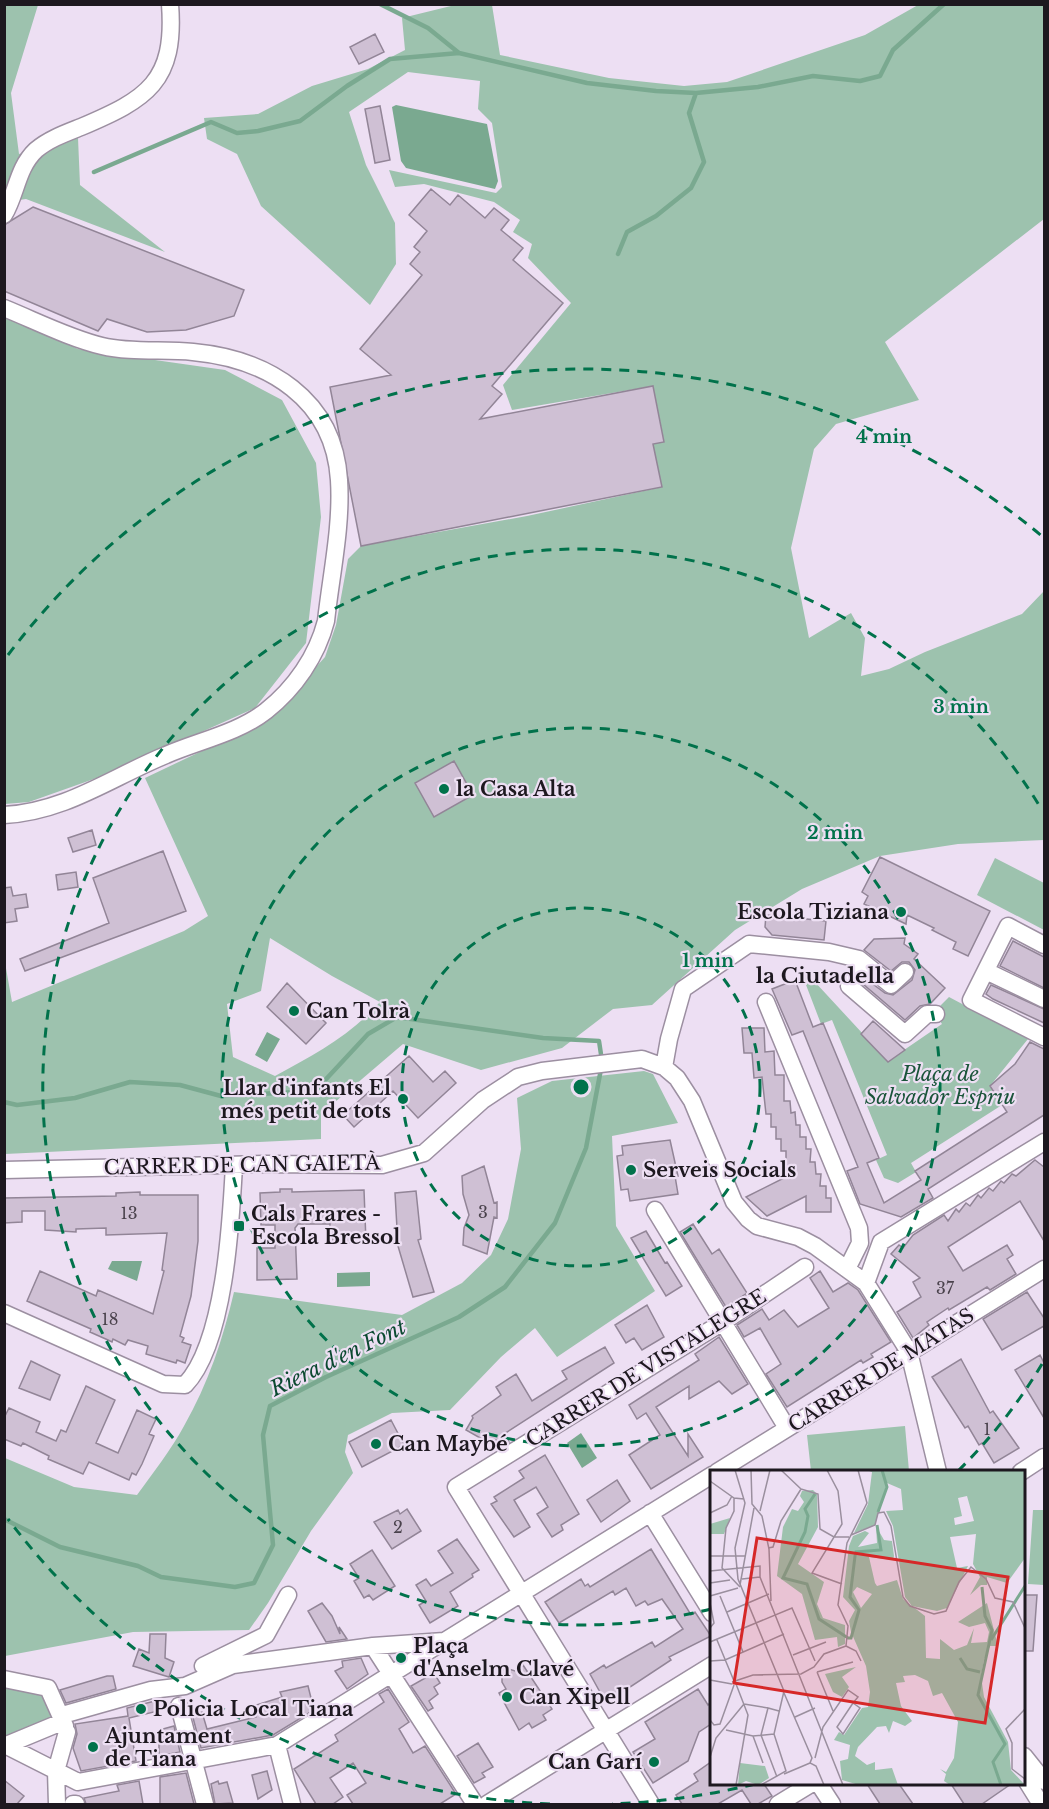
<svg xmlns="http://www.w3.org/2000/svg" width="1049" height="1809" font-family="'Libre Baskerville',serif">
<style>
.green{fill:#9dc2ae;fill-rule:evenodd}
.water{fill:#7aa990}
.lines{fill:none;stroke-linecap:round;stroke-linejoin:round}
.stream{stroke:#7aa990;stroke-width:4.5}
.building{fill:#cfc0d4;stroke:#928597;stroke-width:1.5}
.minor-casing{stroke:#9c8fa1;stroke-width:19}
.minor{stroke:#fff;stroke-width:16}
.ring{fill:none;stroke:#01724b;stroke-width:3;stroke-dasharray:10 8}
.poi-dot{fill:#01724b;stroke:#eddff3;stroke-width:2}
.labels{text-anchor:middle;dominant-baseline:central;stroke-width:4.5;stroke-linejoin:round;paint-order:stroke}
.number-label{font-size:16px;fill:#4a424c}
.poi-label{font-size:20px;font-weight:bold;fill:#1d181f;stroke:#eddff3;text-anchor:start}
.park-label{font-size:20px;font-style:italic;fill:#1a543a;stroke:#eddff3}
.street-label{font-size:20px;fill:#1d181f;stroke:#eddff3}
.neighbourhood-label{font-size:21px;font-weight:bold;fill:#1d181f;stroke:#eddff3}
.water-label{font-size:21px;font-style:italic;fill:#0b4930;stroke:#eddff3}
.inset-river{fill:none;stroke:#7aa990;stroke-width:3}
.inset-road{fill:none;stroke:#9a8f9e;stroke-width:1.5}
.view{fill:#d62828;fill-opacity:0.15;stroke:#d62828;stroke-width:3}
.inset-edge{fill:none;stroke:#1d181f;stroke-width:3}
.centre{fill:#01724b;stroke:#eddff3;stroke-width:3}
.ring-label{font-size:18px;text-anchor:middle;font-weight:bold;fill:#01724b;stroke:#eddff3;stroke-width:4.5;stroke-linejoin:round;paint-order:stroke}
</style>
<rect width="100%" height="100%" fill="#eddff3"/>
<path class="green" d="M4 5H38L11 93 19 154 78 138 80 185 165 252 26 199 5 202Z
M455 5H492L500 55 609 78 684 86 727 82 865 35 918 5H1044V219L885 342 919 400 836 424 814 449 791 548 809 638 851 613 865 638 861 676 889 669 925 652 1022 614 1044 591V840L958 844 880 856 802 889 735 930 652 1005 613 1009 562 1048 481 1070 403 1044 321 1114V1139L5 1154 4 957 12 1002 184 931 208 916 145 778 269 719 325 657 336 625 348 559 361 546 527 516 662 487 653 444 664 441 653 386 512 410 503 385 571 303 528 258 532 244 513 232 520 220 494 202 424 184 395 187 389 170 496 193 502 187 492 123 478 109 480 81 408 72 349 112 366 165 395 223 396 264 370 305 261 206 237 154 207 139 204 118 258 114 312 86 368 69 405 50 402 18ZM270 938 332 976 380 1002C351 1035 314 1055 275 1076L233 1057 227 1004 261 991Z
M4 313 78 349 225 370 282 400 316 463 321 517 306 643 255 708 108 774 29 802 5 804Z
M995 858 1044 883V930L977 895Z
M802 968 888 1061 942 1024 934 1012 949 997 1028 1039 990 1086 1002 1105 911 1163 916 1172 898 1183 884 1178 876 1160 887 1155 832 1020 821 1024 803 977Z
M644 1071 653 1074 678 1123 612 1136 616 1226 655 1291 557 1357 535 1328 501 1357 450 1410 392 1413 348 1435 345 1452 353 1473 311 1531 268 1603 249 1630 133 1632 5 1656V1458L74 1487 137 1495C153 1473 171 1450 184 1426 208 1384 223 1339 234 1292L402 1315 462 1283 491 1255 508 1219 521 1149 517 1098 552 1081Z
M905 1426 909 1471H811L807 1435Z
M1033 1510H1044V1585L1028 1584Z
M4 1682 45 1690 56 1717 5 1741Z"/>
<path class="water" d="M396 105 487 124 498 181 495 189 406 168 401 161 392 107Z
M267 1032 280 1039 267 1062 255 1055Z
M112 1261H142L137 1281 108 1269Z
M370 1272V1286L337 1287V1273Z
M581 1433 597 1458 582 1468 567 1443Z"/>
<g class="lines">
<path class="stream" d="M380 4 428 28 459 53
M94 172 211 122 237 133 258 131 300 121 347 86 390 59 459 53 587 83 656 91 696 93 758 87 813 76 860 81 880 76 893 50 944 4
M618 254 627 232 656 216 691 188 704 162 689 113 696 93
M4 1102 17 1105 75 1098 130 1082 180 1085 221 1096 315 1091 368 1034 397 1017 543 1038 599 1041 602 1061
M4 1519 60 1547 138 1566 161 1577 235 1587 254 1583 273 1545 263 1435 270 1406 326 1377 459 1317 505 1287 555 1223 586 1148 601 1069"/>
</g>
<path class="building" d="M375 34 384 52 359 64 350 47Z
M380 106 390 160 375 163 365 109Z
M431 189 450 205 458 195 485 218 494 208 509 220 501 230 523 248 513 260 563 303 492 386 502 394 480 419 653 386 664 442 653 444 662 487 361 546 330 387 391 375 360 349 422 275 410 264 420 252 414 247 427 231 409 215Z
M33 207 244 290 234 316 186 330 147 332 107 319 98 331 4 291V225Z
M454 761 473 795 434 817 415 783Z
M92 830 96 845 73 852 68 838Z
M163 851 186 911 25 971 20 959 109 923 93 878Z
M880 857 990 911 968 956 953 949 956 942 932 930 934 928 907 915 906 924 864 904 868 896 862 892Z
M76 872 78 887 58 890 56 875Z
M11 887 13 896 26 894 28 907 15 909 17 921 4 923V888Z
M766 915 826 921 824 940 772 935 765 927Z
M905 938 904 944 918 954 914 959 945 988 930 1004 920 1006 905 1020 863 984 866 979 885 993 893 995 912 980 915 970 909 962H902L891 971 864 950 874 939Z
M1013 941 1044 957V988L1000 966Z
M795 980 813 1027 823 1023 879 1158 867 1163 884 1203 921 1180 915 1171 1007 1112 990 1086 1015 1064 1030 1042 1044 1049V1115L928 1189 933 1198 901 1217 860 1204 847 1171 858 1167 817 1066 803 1031 792 1035 772 989Z
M287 983 326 1023 306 1044 267 1007Z
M991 985 1044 1009V1023L993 999 986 994Z
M873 1021 905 1050 888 1062 861 1034Z
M742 1028H764L765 1052 774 1051 775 1075H784V1101H790L791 1113 795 1112 796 1125H800V1137H806V1149H811L810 1162H815L816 1174H821L820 1186H826V1198H831V1212H806V1196L767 1216 746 1197 786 1177V1151H781V1139H776V1127H771V1114H766L762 1077 754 1078 752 1053H744Z
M409 1056 433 1082 445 1071 456 1083 418 1118 393 1091 354 1127 343 1115Z
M670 1140 678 1176H675L678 1194 630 1201 628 1189 621 1190 617 1156 623 1155 622 1146Z
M1035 1160 1044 1167V1241L1020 1201 948 1247 963 1271 1007 1245 1013 1255 1007 1259 1016 1274 990 1290 987 1287 949 1310 948 1308 927 1322 929 1325 913 1338 897 1312 921 1297 913 1282 920 1278 891 1254 899 1245 903 1248 913 1235 944 1215 948 1221 956 1209 959 1212 966 1203 970 1206 978 1195 981 1198 989 1188 993 1191 1001 1181 1004 1183 1012 1174 1016 1176Z
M484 1166 494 1203 497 1202V1218L494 1217 487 1254 463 1245 464 1228 469 1215 463 1194 462 1176Z
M280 1189H292V1192L364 1190 366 1242 333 1243V1228H330V1224H298L295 1228 297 1279 257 1280V1248H275V1225H261L260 1193 280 1192Z
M416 1191 421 1239 418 1240 434 1292 413 1297 398 1246 395 1193Z
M140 1192V1195H198V1241L191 1296 180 1336 184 1338 182 1342 191 1345 185 1363 177 1360 176 1363 146 1354 148 1346 128 1340 125 1345 113 1339 112 1342 108 1340 90 1332 91 1329 27 1301 40 1271 96 1296 98 1290 153 1314 164 1271 162 1270 167 1233 106 1235V1228L76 1229V1232L45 1230V1211H22V1222L4 1223V1198L116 1196V1193Z
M693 1224 712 1254 719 1249 747 1293 726 1307 680 1232Z
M646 1231 665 1263 667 1262 682 1286 666 1296 631 1238Z
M820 1271 833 1292 848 1283 858 1290 891 1342 871 1354 873 1357 863 1363 861 1360 787 1407 766 1374 781 1364 760 1328 744 1337 737 1325 762 1309 769 1320 784 1310 798 1327 829 1308 810 1278Z
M1027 1292 1044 1318V1326L1002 1350 983 1319Z
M647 1305 664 1337 642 1350 634 1338 626 1343 615 1325Z
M719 1337 748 1384 732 1394 719 1381 689 1399V1386L656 1407 688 1456V1434L703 1457 651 1489 629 1455 660 1435 646 1413 637 1419 629 1405 699 1360 695 1354Z
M605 1347 614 1363 504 1434 509 1442 504 1445 496 1440 494 1444 489 1443 466 1430 473 1418 472 1416 501 1395 496 1387 516 1374 532 1401 567 1379 562 1371Z
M1040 1355 1044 1363V1418L1015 1370Z
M961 1359 990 1413 993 1411 1019 1448 994 1463 982 1443 979 1445 968 1426 965 1428 932 1377Z
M31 1361 60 1375 50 1400 19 1388Z
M86 1386 115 1400 96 1443 118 1453 137 1410 156 1419 149 1434 154 1436 142 1464 136 1475 132 1473 129 1480 89 1462 83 1474 48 1459 49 1456 23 1443 21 1446 4 1439V1418L9 1408 40 1422 36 1432 56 1441 61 1430 66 1432Z
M391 1420 404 1445 362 1467 349 1442Z
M545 1455 579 1514 561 1525 563 1530 552 1537 537 1514 548 1507 536 1487 514 1500 530 1527 514 1537 491 1504 497 1501 494 1497 524 1478 519 1471Z
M617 1480 630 1501 601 1522 587 1500Z
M407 1509 421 1531 392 1549 374 1522 398 1510 400 1514Z
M457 1539 479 1570 472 1574 473 1577 450 1592 458 1606 430 1623 419 1605 426 1601 416 1585 426 1579 431 1586 453 1573 438 1551Z
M651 1549 691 1615 695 1612 711 1636 669 1657 671 1660 606 1703 590 1674 604 1665 606 1668 652 1642 655 1647 683 1629 662 1599 648 1605 645 1601 636 1606 626 1588 615 1595 613 1591 559 1623 545 1602 581 1579 585 1586 588 1584 590 1587Z
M372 1550 395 1586 373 1600 369 1595 364 1598 354 1581 359 1578 350 1564Z
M1023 1595H1037L1033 1651H1023Z
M322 1603 332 1616 340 1634 339 1627 347 1639 326 1642 308 1611Z
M150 1634H166L165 1658 174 1662 169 1677 133 1666 139 1649 149 1653Z
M361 1658 368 1674 347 1689 335 1671 343 1667 342 1661Z
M523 1665 552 1709 543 1715 546 1720 532 1728 529 1723 519 1730 499 1693 506 1689 502 1682V1671L506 1668 515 1671Z
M434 1673 440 1683 434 1687 438 1694 429 1701 433 1708 428 1711 411 1686Z
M107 1676H113L116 1689 66 1703 60 1690Z
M308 1686 314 1710 273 1735 201 1748 192 1714 202 1712 207 1729 256 1717 253 1706 282 1697 280 1692Z
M388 1689 409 1722 399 1729 413 1753 425 1746 456 1794 440 1804H353L347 1795 366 1783 353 1763 330 1778 343 1797 333 1804H316L294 1769 338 1741 335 1735 384 1702 379 1694Z
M698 1689 708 1705 711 1702V1724L699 1732 688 1761 653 1783 633 1752 655 1739 645 1722Z
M159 1700 158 1711 129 1718 136 1761 81 1771 73 1748 77 1734 75 1724 128 1716 127 1708Z
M174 1726 180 1752 159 1756V1730Z
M478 1743 493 1767 482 1773 485 1777 474 1783 457 1756Z
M711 1762V1784H764L772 1796 758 1804H751L742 1790 718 1804H682L676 1795 698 1781 694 1774Z
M267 1771 272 1790 258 1799 252 1775Z
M186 1773 194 1804H160V1777Z
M4 1780 24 1796 17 1804H4Z
M139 1781 143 1804H86L84 1798 119 1791 117 1785Z
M218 1781 219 1784 227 1782 233 1803 215 1804 211 1784Z
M867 1784H899L913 1804H880Z
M951 1784H1011L982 1804H964Z"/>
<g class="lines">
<g class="minor-casing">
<path id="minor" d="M4 215C17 193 17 168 36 150 49 139 66 133 81 127 147 99 176 82 170 4
M4 308C36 321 69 338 102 346 131 353 164 349 193 352 268 359 334 399 339 480 342 526 331 575 326 621 317 656 295 688 266 711 238 733 198 741 166 755 112 777 65 812 4 815
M1044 945 1008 926 971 1000 1044 1037
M864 963 849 986 905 1034 927 1014H936
M986 971 1044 999
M766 1002 859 1228 860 1243 848 1267
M664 1067 669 1039 683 989 749 944 829 952 859 959 891 985 905 972
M4 1170 265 1164 382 1165 424 1153 483 1100 518 1077 542 1071 642 1059 664 1067 677 1078 692 1101 734 1202 748 1219 757 1226 798 1237 815 1246 866 1283 909 1352 938 1472
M655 1210 787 1428
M881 1242 1044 1142
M866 1283 881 1242
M4 1313 163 1384 185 1385C225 1343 231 1222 234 1165
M717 1472 1044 1269
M1021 1472 1044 1457
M650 1513 712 1613
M373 1646 475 1804
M203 1666 266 1635 288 1595
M4 1679 48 1688 65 1726
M179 1706 205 1804
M277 1745 292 1804
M4 1746 57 1724 66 1714 151 1690 185 1686 233 1665 373 1646 444 1641
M7 1746 78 1782 277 1745 712 1475
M1024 1756 1044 1781
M1024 1777 1039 1801
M819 1784 832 1804
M57 1804 56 1771 67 1732
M73 1804H76
M487 1804 712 1665
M651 1804 456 1487 723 1322 805 1267
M778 1804 811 1784"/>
</g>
<use href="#minor" class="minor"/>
</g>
<g class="ring">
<circle cx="581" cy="1087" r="179"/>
<circle cx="581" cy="1087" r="359"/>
<path d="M1042 1364A538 538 0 0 1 958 1471M711 1609A538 538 0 1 1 1042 810"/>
<path d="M755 1784A718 718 0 0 1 612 1804M550 1804A718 718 0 0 1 8 1519M8 655A718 718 0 0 1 1043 537"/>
</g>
<g class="poi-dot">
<circle cx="444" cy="789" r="6"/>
<circle cx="901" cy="912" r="6"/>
<circle cx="294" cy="1011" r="6"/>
<circle cx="403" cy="1099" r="6"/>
<circle cx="631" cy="1170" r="6"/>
<rect x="233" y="1220" width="12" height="12" rx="3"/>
<circle cx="376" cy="1444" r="6"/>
<circle cx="401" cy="1658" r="6"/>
<circle cx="507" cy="1697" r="6"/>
<circle cx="141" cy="1709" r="6"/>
<circle cx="93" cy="1747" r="6"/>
<circle cx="654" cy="1762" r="6"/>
</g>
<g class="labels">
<g class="number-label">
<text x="483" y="1212">3</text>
<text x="129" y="1213">13</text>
<text x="945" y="1288">37</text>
<text x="110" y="1319">18</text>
<text x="987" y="1429">1</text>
<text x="398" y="1527">2</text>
</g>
<g class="poi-label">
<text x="456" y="789">la Casa Alta</text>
<text x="889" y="912" text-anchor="end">Escola Tiziana</text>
<text x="306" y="1011">Can Tolrà</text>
<text x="391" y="1088" text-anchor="end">Llar d'infants El<tspan x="391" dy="23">més petit de tots</tspan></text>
<text x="643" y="1170">Serveis Socials</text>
<text x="251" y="1214">Cals Frares -<tspan x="251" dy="23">Escola Bressol</tspan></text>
<text x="388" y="1444">Can Maybé</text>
<text x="413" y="1646">Plaça<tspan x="413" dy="23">d'Anselm Clavé</tspan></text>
<text x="519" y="1697">Can Xipell</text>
<text x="153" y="1709">Policia Local Tiana</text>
<text x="105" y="1736">Ajuntament<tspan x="105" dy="23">de Tiana</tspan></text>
<text x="642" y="1762" text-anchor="end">Can Garí</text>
</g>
<g class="park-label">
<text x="940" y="1074">Plaça de<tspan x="940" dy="23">Salvador Espriu</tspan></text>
</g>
<g class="street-label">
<text transform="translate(242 1165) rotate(-1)">CARRER DE CAN GAIETÀ</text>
<text transform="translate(646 1368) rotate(-32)">CARRER DE VISTALEGRE</text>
<text transform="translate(881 1370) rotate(-32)">CARRER DE MATAS</text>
</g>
<g class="neighbourhood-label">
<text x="825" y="976">la Ciutadella</text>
</g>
<g class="water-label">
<text transform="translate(338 1358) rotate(-26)">Riera d'en Font</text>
</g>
</g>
<g transform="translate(710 1470)">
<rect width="315" height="315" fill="#eddff3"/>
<path d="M156 0H315V88L297 113 277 107V115H271L260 125 270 107 263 94 266 64 240 67 247 98 258 96 237 138 227 141 202 136 195 127 183 56 176 41 193 40 191 19 177 13 165 55 144 63 158 34 162 2ZM257 26 264 51 245 55 244 48 252 46 248 28ZM103 20 107 24 108 57 88 94 114 112 107 134 113 148 135 155V174L128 177 127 167 105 170 92 124 67 106 73 57 82 39 88 41 94 32 90 26 92 21ZM20 48 14 64H0V54ZM166 56 174 70 182 71 184 86 183 90 159 87 165 113 167 116 187 110 193 129 215 146 216 188 230 189V169L244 180 257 175 264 158 261 173 277 172 279 162 275 153 259 157 248 152 277 133 288 176H280L274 190 271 206 274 227 298 272 301 300 315 315H240L234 311 236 304 230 299 236 302 244 288 248 252 232 223 223 226 218 211 205 205 193 206 195 212 186 213 191 236 202 251 195 256 183 251 179 263 176 256 167 257 148 277 145 286 157 295 165 292V300L182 298 188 315H149L132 310 130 291 138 289 140 275 124 270 129 262 134 265 152 238 158 237 160 222 156 196 141 162 139 151 145 140 133 127 139 76 143 66 155 61 159 63 148 77 167 73ZM147 117 162 124 151 138 143 122ZM146 197 132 207 139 217 132 227 123 222 115 204ZM30 293 55 296 59 308 48 315 36 311 28 315Z" fill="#9dc2ae" fill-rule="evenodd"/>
<path class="inset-river" d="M105 24 95 39 98 46 95 62 73 108 97 114 109 149 138 168H141L149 140 140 127 145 86 146 82 171 80 167 55M168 42 177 17 172 0M272 117 275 146 282 160 268 225 295 274 283 292 291 315M281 170 315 116M250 188 257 199 270 202"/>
<path class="inset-road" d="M25 0 35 33 25 78 28 109 74 221 64 264 76 301 51 315M41 0 42 34 52 46 59 79 61 131M71 0 91 19M117 0 128 21 132 54 102 103 132 114M0 11 24 28 34 29M91 19 108 24 110 59 124 67H139M24 28V41L16 58 12 98 30 117M50 41 60 0M0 43 17 35 22 26M141 65 165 55 168 43 174 42 181 56 193 127 200 136 224 144 236 141 249 112 261 97 276 109 285 128 303 132 315 158M58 78 63 77 71 51 91 19M0 86H35M0 101 50 96V107L133 315M32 109 50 107M0 113 20 110M30 115 44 38M0 126 28 118M10 126 33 182M0 133 4 153 0 158M17 142 59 124M7 170 24 211M0 172 82 138 105 191M136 176 138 156 128 135 137 73 157 33 148 0M136 176 146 181 151 191M83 185 116 172M0 191 15 190 74 164M107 202 123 241M107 202 143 192M0 210 22 214M22 212 43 205 91 204 104 197 114 184 136 176M26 214 38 245 26 315M74 223 102 288 100 293 106 296 114 315M34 234 58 238M315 239 296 259 302 273V299L315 309M85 247 105 238M0 250 4 255 10 254 24 215M16 260 43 266 64 264M43 266 53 293M0 287 6 268 34 234M105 288 113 257 138 220 148 227 143 233 127 257 133 264 150 238 143 233M74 304 100 293M67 307 51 265 58 238 69 241"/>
<path class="view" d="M47 68 298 107 275 253 24 213Z"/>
<rect width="315" height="315" class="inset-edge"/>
</g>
<circle cx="581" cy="1087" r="9" class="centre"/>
<g class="ring-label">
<text x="884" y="443">4 min</text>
<text x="961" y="713">3 min</text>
<text x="835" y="839">2 min</text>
<text x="708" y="967">1 min</text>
</g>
<rect width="1049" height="1809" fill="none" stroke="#1d181f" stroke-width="12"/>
</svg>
